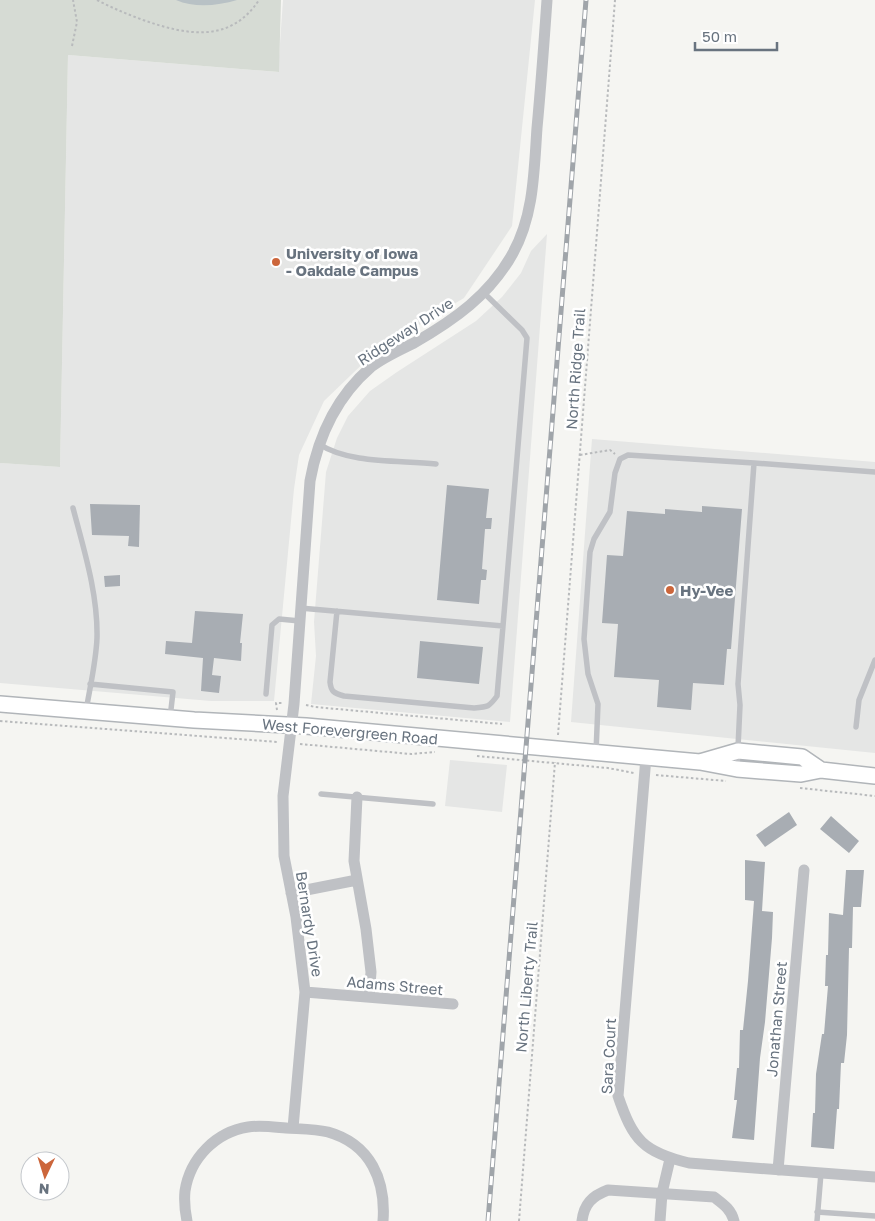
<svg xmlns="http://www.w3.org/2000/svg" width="875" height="1221" font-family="'Golos Text',sans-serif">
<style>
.built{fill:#e5e6e5}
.green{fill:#d6dbd4}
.water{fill:#b8c1c5}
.building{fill:#a8adb3}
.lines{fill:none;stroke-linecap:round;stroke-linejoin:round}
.secondary-casing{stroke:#b1b5b9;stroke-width:18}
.path{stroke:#b8babc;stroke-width:2;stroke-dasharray:2.5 2.5;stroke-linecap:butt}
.lane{stroke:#bfc1c5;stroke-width:5.5}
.street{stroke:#bfc1c5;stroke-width:11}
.secondary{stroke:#fff;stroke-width:15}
.rail-casing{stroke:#a0a5aa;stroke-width:5}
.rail{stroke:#fff;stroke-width:3;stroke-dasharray:9;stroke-linecap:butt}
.poi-dot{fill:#cc663b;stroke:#fff;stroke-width:2}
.labels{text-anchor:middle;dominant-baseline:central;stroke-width:5;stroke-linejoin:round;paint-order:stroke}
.poi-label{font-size:15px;font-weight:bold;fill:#68737f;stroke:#fff;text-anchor:start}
.street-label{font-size:15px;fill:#68737f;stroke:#fff}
</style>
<rect width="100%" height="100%" fill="#f5f5f2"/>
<path class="built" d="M283 0H535L512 226 464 298 377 350 324 401 299 455 294 489 274 701H211L0 683V463L60 467 68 55 278 72Z
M547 234 510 722 311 704 316 656 314 622 326 472 337 438 348 416 370 391 397 372 476 321 502 297 521 273 531 251Z
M592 439 875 462V753L571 722Z
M450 760 507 765 502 812 445 806Z"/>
<path class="green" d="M0 0H281L279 72 68 55 60 467 0 463Z"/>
<path class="water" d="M176 0H237C217 6 194 8 176 0Z"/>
<path class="building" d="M447 485 489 489 486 518H492L491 529H485L482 569 487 570 486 580H481L479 604 437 600Z
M90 504 140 505 139 547 128 546 129 536 92 535Z
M702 506 742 509 731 649H727L724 685 693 683 691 710 657 707 659 680 614 677 618 624 602 623 607 555 623 556 627 511 665 514V509L702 512Z
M120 575V586L105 587 104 576Z
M195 611 243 614 240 643H242L241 661 214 658 212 675 221 676 219 693 201 691 203 658 165 654 166 641 192 643Z
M420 641 483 647 479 684 417 678Z
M789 812 797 825 765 847 756 835Z
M831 816 859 841 849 853 820 829Z
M745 860 765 862 762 911 773 912 772 938 765 1022 760 1058 754 1140 732 1138 737 1100H734L737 1068H739L740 1030H743L748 981 754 901 745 900Z
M846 870H864L861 907H853L852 948H849L847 1035 844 1063H841L839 1109H837L834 1149 811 1147 813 1113H815L816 1074 822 1034H824L828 986H825L826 955H828L829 913 843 915Z"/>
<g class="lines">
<g class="secondary-casing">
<path id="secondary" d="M0 704 194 720 306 726 700 762
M738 751 802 757 821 770 801 774 737 769 700 762Z
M821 770 875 776"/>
</g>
<path class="path" d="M97 0C112 8 127 14 143 20 186 35 230 44 259 0
M72 46 77 22 73 0
M580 455 610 450 615 454
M306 705 315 707 502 724
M277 710 276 703H282
M0 721 278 742
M558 735 615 0
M300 744 411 754 435 752
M477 756 608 768 634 773
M656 775 726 781
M800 788 875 796
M519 1221 555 762"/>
<path class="lane" d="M319 444C349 464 400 460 436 464
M754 463 875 472
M73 508C84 550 98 594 97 638 96 662 90 687 86 711
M300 608 503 626 527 338 522 330 484 293
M337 611 330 682C331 692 334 693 344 696L474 708C488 707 489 707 497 696L503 626
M90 684 173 692 170 718
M266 694 272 625 279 619 300 621
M856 727 859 700 875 660
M596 752 598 704 588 674 584 639 590 552 594 539 610 512 615 473 620 459 628 455 754 463 738 684 740 705 737 769
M321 794 433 804
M817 1212 875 1216
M817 1221 821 1173"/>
<path class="street" d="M646 757 618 1096C633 1140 643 1152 689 1163L875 1177
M357 797 354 861 366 929 371 972 369 997
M291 893 357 880
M305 992 453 1004
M293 1128 305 992 296 917 284 856 283 796 294 704 310 481C318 437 336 397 371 367 384 357 400 350 414 343 454 320 490 295 513 253 534 215 534 171 537 128 541 85 544 43 547 0
M778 1170 804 870
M187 1221C185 1211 184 1201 185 1191 190 1158 216 1132 248 1127 260 1125 274 1127 286 1128 300 1129 315 1129 328 1132 371 1144 386 1181 383 1221
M582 1221C584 1204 592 1196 608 1190L714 1197C723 1204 731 1209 734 1221
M660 1221 662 1193 670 1159"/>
<use href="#secondary" class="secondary"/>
<g class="rail-casing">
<path id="rail" d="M488 1221 586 0"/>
</g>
<use href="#rail" class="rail"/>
</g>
<g class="poi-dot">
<circle cx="276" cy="262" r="5"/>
<circle cx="670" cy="590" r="5"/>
</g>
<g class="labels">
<g class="poi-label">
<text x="286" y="253">University of Iowa<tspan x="286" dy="17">- Oakdale Campus</tspan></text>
<text x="680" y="590">Hy-Vee</text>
</g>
<g class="street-label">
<text transform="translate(405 331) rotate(-33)">Ridgeway Drive</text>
<text transform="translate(575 369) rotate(-86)">North Ridge Trail</text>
<text transform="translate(350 731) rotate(5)">West Forevergreen Road</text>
<text transform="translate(310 924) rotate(81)">Bernardy Drive</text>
<text transform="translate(395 985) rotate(5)">Adams Street</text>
<text transform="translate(526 987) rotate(-85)">North Liberty Trail</text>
<text transform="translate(776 1019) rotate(-85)">Jonathan Street</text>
<text transform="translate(608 1056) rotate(-87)">Sara Court</text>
</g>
</g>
<g transform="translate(45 1176) rotate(184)"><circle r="24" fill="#ffffff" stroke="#c3c7cc"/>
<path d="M0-4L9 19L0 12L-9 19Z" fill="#cc663b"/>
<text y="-8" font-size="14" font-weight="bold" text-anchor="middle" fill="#68737f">N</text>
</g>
<path d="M695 42v8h82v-8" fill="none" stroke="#68737f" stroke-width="2.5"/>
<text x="702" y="42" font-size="15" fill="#68737f" stroke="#ffffff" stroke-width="4" paint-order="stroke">50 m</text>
</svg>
